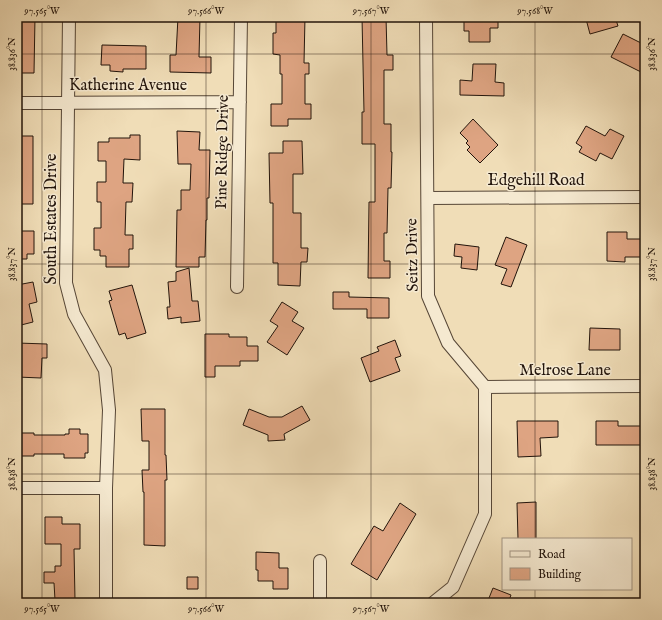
<svg xmlns="http://www.w3.org/2000/svg" width="662" height="620" font-family="'IM FELL English',serif">
<style>
.building{fill:#dea482;stroke:#22140b}
.lines{fill:none;stroke-linecap:round;stroke-linejoin:round}
.street-casing{stroke:#564636;stroke-width:14}
.street{stroke:#f5e9d0;stroke-width:12}
.ticks{fill:none;stroke:#22140b;stroke-width:1;stroke-opacity:0.45}
.labels{text-anchor:middle;dominant-baseline:central;stroke-width:3;stroke-linejoin:round;paint-order:stroke}
.street-label{font-size:16px;fill:#22140b;stroke:#f5e9d0}
.neatline{fill:none;stroke:#22140b;stroke-width:1.5}
.ticks-label{font-size:10px;text-anchor:middle;fill:#22140b}
</style>
<rect width="100%" height="100%" fill="#f0ddb7"/>
<filter id="stains"><feTurbulence type="fractalNoise" baseFrequency=".005" numOctaves="4"/><feColorMatrix values="0 0 0 0 .2 0 0 0 0 .09 0 0 0 0 .02 0 0 0 .5 -.17"/></filter>
<radialGradient id="worn" r=".72"><stop offset=".6" stop-color="#630" stop-opacity="0"/><stop offset="1" stop-color="#630" stop-opacity=".3"/></radialGradient>
<path class="building" d="M17 17H35L34 73H17Z
M178 17H200L199 57H211V73L170 72V55H176Z
M276 17H305L304 63H309V74H305V104H311V119H288V126H271V104H282V74H280V55L273 54V33H276Z
M362 17H386L387 55H393V70H384V124H391V152H392L391 188H388L387 233H384V261H390V278H368L369 202H375V144H362V112H364Z
M464 17H498V28H490V42H469V31H464Z
M594 17H615L618 26 590 34 586 19Z
M623 34 645 45V74L611 57Z
M102 45 146 46V69H123V72L110 71V65H101Z
M473 64H496L495 82 504 83V96L460 95V80L472 81Z
M473 119 498 145 480 163 467 150 470 147 466 143 468 141 460 133Z
M586 126 605 136 610 129 624 136 612 159 600 153 596 161 579 152 582 147 576 143Z
M177 131 200 132 199 150H210L209 198H207V220H206L205 257H199V267H176L177 210H181V190H190L191 164H178Z
M130 135H140V160L124 159 123 183H133L132 202H126L125 235H133V249H129V267H106V256H100V250H94V228H101V202H97V182H106V161H98V142H109V138H130Z
M17 136H33V204H17Z
M283 141H302L303 174H293V213H301V248H308L307 262H301L300 286 278 285V263H273V203H270L269 153H283Z
M17 231H34V254H27V259H17Z
M607 232H627V239H642V257H625V262L607 261Z
M506 237 527 245 511 287 501 284 507 269 495 265Z
M455 244 479 247 477 270 461 268 462 257 454 256Z
M189 268 192 301H198L200 321 181 323V317L168 319 167 307H170L168 282 176 281V272Z
M33 282 37 302 29 304 33 322 17 326V285Z
M132 285 146 333 127 339 125 333 119 335 109 301 112 300 109 291Z
M333 292H349V297L389 298V318H367V309H333Z
M282 302 298 312 292 321 304 328 287 355 267 342 278 326 270 321Z
M590 328 620 329V350H589Z
M205 334H229V337H247V346H258V361H240V366H215V377H205Z
M395 340 401 356 395 358 400 371 370 382 361 358 379 351 377 347Z
M17 343 47 344V358H42L41 378 17 377Z
M302 406 310 420 284 434 285 440 268 441V435L243 425 249 409 269 417H282Z
M141 409H165V455H166L167 480H165V546L144 545V492H143L142 470H149V441H142Z
M517 421H558V437L540 438 541 456 518 457Z
M596 421H618V426H645V445H596Z
M69 429H80V434H88V453H85V458H64V454H34V456H17V435H19V433H34V435H65V434H69Z
M536 502V539H518L517 503Z
M400 503 416 514 377 580 351 564 374 526 383 531Z
M45 517H62V524H80V549H74L75 600H55L54 583H44V572H55V566H61V544H45Z
M256 552 279 553V568H288V589H273V581H258V570H256Z
M187 577H198V589H187Z
M493 588 511 595 508 603H487Z"/>
<g class="lines">
<g class="street-casing">
<path id="street" d="M69 17 66 283 74 314 105 370 109 410 106 488V603
M426 17 428 296 448 343 485 387V514L453 587 433 603
M17 103 240 102
M428 198 645 197
M237 287 241 17
M485 387 645 386
M17 488H106
M320 603V561"/>
</g>
<use href="#street" class="street"/>
</g>
<path class="ticks" d="M42 17V603M206 17V603M371 17V603M535 17V539M17 54H645M17 264H645M17 474H645M535 589V603"/>
<g class="labels">
<g class="street-label">
<text x="128" y="86">Katherine Avenue</text>
<text transform="translate(223 152) rotate(-89)">Pine Ridge Drive</text>
<text x="536" y="181">Edgehill Road</text>
<text transform="translate(52 219) rotate(-90)">South Estates Drive</text>
<text transform="translate(413 255) rotate(-91)">Seitz Drive</text>
<text x="565" y="371">Melrose Lane</text>
</g>
</g>
<rect width="662" height="620" fill="none" stroke="#f0ddb7" stroke-width="44"/>
<rect x="502" y="538" width="130" height="52" fill="#f5e9d0" stroke="#a19481"/>
<rect x="510" y="551" width="20" height="6" fill="#f5e9d0" stroke="#a19481"/>
<text x="538" y="558" font-size="12" fill="#22140b">Road</text>
<rect x="510" y="568" width="20" height="12" fill="#dea482" stroke="#a19481"/>
<text x="538" y="578" font-size="12" fill="#22140b">Building</text>
<rect x="22" y="22" width="618" height="576" class="neatline"/>
<g class="ticks-label">
<text x="42" y="14">97.565°W</text>
<text x="206" y="14">97.566°W</text>
<text x="371" y="14">97.567°W</text>
<text x="535" y="14">97.568°W</text>
<text transform="translate(651 54) rotate(-90)" y="4">38.836°N</text>
<text transform="translate(11 54) rotate(-90)" y="4">38.836°N</text>
<text transform="translate(651 264) rotate(-90)" y="4">38.837°N</text>
<text transform="translate(11 264) rotate(-90)" y="4">38.837°N</text>
<text transform="translate(651 474) rotate(-90)" y="4">38.838°N</text>
<text transform="translate(11 474) rotate(-90)" y="4">38.838°N</text>
<text x="42" y="612">97.565°W</text>
<text x="206" y="612">97.566°W</text>
<text x="371" y="612">97.567°W</text>
</g>
<rect width="100%" height="100%" filter="url(#stains)"/>
<rect width="100%" height="100%" fill="url(#worn)"/>
</svg>
